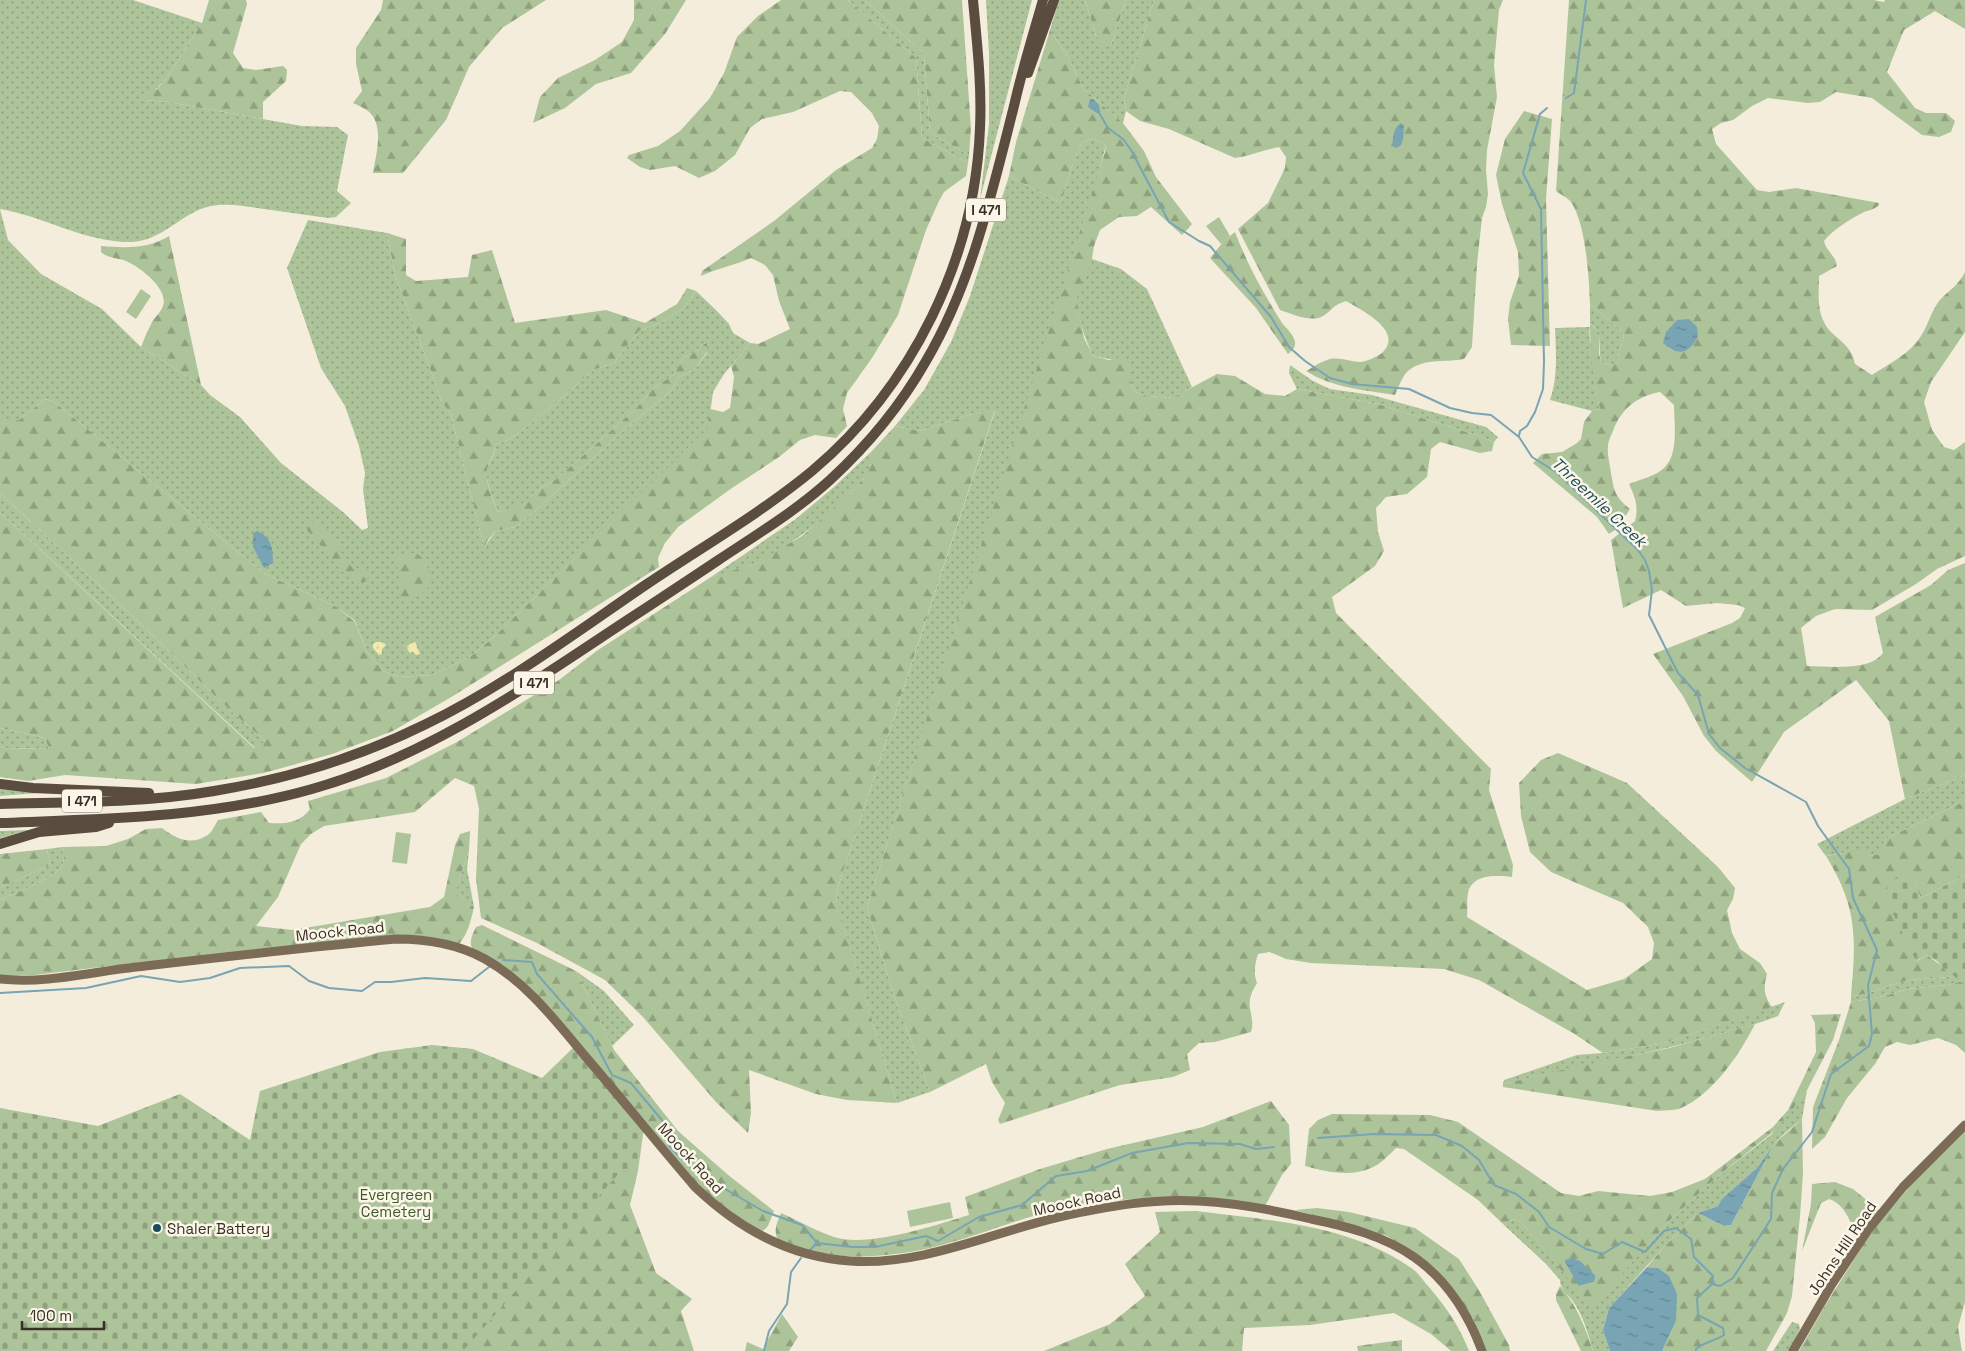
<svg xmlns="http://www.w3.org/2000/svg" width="1965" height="1351" font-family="'Space Grotesk',sans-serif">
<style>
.grass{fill:url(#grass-dots)}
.forest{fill:url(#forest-firs);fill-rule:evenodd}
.sand{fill:url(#sand-dots)}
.cemetery{fill:url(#cemetery-stones)}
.garden{fill:#adc49a}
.water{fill:url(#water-ripples)}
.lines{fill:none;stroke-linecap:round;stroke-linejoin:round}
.stream{stroke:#78a4b3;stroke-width:2}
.major{stroke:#7c6b57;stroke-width:9}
.highway{stroke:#5a4c3e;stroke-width:10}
.poi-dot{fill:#1a4b5d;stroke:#fbf6e8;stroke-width:2}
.labels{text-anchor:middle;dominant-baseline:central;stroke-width:5;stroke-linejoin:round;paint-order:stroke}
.shield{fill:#fbf6e8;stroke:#726b61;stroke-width:1}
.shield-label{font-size:14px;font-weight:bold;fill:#383027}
.street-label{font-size:15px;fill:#383027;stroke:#fbf6e8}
.park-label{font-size:15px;fill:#3d5929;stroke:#fbf6e8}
.poi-label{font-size:15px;fill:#383027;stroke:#fbf6e8;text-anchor:start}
.water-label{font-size:16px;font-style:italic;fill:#1a4b5d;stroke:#fbf6e8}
</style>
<defs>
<pattern id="grass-dots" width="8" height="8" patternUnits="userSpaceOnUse" patternTransform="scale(1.25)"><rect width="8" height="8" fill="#adc49a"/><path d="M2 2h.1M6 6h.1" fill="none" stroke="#8ea07e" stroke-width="1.8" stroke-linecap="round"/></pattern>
<pattern id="forest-firs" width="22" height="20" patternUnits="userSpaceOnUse" patternTransform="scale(1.25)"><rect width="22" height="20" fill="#adc49a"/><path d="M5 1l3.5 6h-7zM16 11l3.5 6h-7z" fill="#8ea07e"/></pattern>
<pattern id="sand-dots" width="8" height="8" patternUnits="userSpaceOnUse" patternTransform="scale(1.25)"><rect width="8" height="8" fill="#f2e9af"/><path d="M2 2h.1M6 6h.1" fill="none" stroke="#d0c897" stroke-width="1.8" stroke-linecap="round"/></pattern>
<pattern id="cemetery-stones" width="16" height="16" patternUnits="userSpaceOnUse" patternTransform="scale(1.25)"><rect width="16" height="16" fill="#adc49a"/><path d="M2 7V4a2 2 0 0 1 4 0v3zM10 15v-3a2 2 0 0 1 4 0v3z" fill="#8ea07e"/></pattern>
<pattern id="water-ripples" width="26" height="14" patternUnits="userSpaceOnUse" patternTransform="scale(1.25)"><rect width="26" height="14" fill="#78a4b3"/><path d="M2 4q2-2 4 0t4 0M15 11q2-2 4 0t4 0" fill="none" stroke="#638692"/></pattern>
</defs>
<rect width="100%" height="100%" fill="#f4eddb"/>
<path class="grass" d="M0 0H133L202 23 166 79 145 100 168 102 302 126 337 127 348 135 337 191 351 203 336 217 328 218C304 215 281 211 257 208 242 206 227 203 211 206 181 212 163 242 129 242 84 242 43 216 0 209L8 240 41 274 102 309 141 347 201 385 210 395 240 417 281 463 343 512 362 530 368 528 363 489 365 473 359 446 345 406 321 368 287 268 308 220 387 233 395 275 438 390 441 401 451 415 484 547 496 531 515 527 535 511 624 430 671 391 678 378 694 370 707 353V343L702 344 697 351 684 357 674 374 653 389 637 407 593 447 555 480 539 489 518 508 498 512C494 500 486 486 487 472 487 462 496 457 495 445L510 439 549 409 593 370 614 363 639 331 662 322 684 308 696 291 716 310 729 324 733 333 750 343 724 374 713 392 708 429 495 636 470 657 432 675 399 677 383 671 367 652 355 621 337 607 265 574 53 401 45 399 19 420 2 423 0 421Z
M848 0H865L924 54 930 133 969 155 968 163 922 138 916 58Z
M986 0H1032L980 199 989 125V54Z
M1059 0H1085L1096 36 1111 45 1126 0H1154L1124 98 1126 111 1123 123 1083 88 1068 57 1050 30Z
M1092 138 1106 145 1094 192 867 908 895 998 930 1092 897 1103 836 901 839 884 995 411 975 413 920 431 895 426 924 390 951 342 970 296 1009 176 1061 203 1073 163 1081 144Z
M1092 259 1121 269 1147 289 1192 387 1173 398 1148 396 1135 392 1131 383V363L1093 356C1085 338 1076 316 1077 295 1078 284 1087 269 1092 259Z
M1590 304 1620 329 1624 336 1616 363 1609 365 1601 362C1597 344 1606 337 1590 323Z
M1590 327C1588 337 1592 345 1592 354 1594 373 1595 391 1600 409L1592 411 1550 400C1558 377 1556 353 1555 328Z
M1290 365 1313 381 1330 389 1372 395 1486 427 1498 437 1494 442 1482 437 1378 404 1297 389 1289 373Z
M871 452C871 457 872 463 870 467 857 498 783 552 752 565 739 570 724 573 711 577L797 518 835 486Z
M0 493 158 640 219 700 266 742 255 748 0 512Z
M0 728 45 738 49 749 4 748 0 746Z
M1965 775V801L1885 839 1881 854 1869 856 1844 853 1826 856 1817 844 1905 799Z
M0 789 38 793 0 796Z
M29 830 1 838 0 839V831Z
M63 847C64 853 65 860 62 866 56 877 13 894 0 900V888L50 865 47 849Z
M469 851 467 869 474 907 455 895 459 879Z
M576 971 604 991 634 1025 612 1046Z
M1954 975 1963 981 1948 985 1908 989 1884 996 1851 1002V996C1872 995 1890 983 1911 980 1922 978 1947 979 1954 975Z
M1785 1002 1778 1016C1758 1024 1737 1029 1716 1035 1646 1055 1574 1067 1503 1084L1504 1080 1577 1055 1603 1053 1665 1043Z
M1807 1090 1802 1119 1785 1133 1774 1144 1757 1168 1723 1199 1718 1206 1698 1213 1662 1249 1609 1308 1603 1330 1610 1351H1593C1588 1333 1583 1315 1572 1300 1567 1294 1560 1289 1560 1280L1546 1264 1503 1224 1515 1219 1521 1222 1592 1306 1672 1218 1717 1177 1772 1134Z
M1792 1322 1799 1324 1800 1329 1790 1351H1773Z"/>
<path class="forest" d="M209 0H246L247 4 233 53 243 68 256 70 283 66 287 70 286 81 263 102V119L168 102 145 100 143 94 157 89 166 79 202 23Z
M383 0H546L502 28 469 67 446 120 403 173H373C376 154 385 125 368 111 364 108 358 105 353 103L362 91 356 64V48L381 10Z
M634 0H686L665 34 631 73 596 84 565 108 533 123 540 97 558 78 595 60 622 42 634 20Z
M781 0H848L916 58 922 138 968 163 966 176 944 192 939 201 926 230 898 315 872 358 847 393 843 409 847 426 836 438 815 435 800 440 779 457 732 488 678 527 665 543 658 558 659 567 453 696 393 731 332 754 264 773 196 784 65 775 28 781 0 777V746L4 748 49 749 45 738 0 728V512L254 748 265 741 219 700 158 640 0 493V421L19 420 45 399 53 401 265 574 337 607 355 622 367 652 383 671 399 677 432 675 470 657 495 636 707 429 710 409 723 412 730 408 734 377 731 366 750 343 758 344 790 329 779 301 773 275 765 265 751 258C735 265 718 268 701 276L702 271 774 221 836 170 872 148 877 139 879 126 872 113 851 92 840 91 793 112 762 119 750 128 735 155 715 171 699 178 675 166 650 170 640 167 627 158 629 155 658 146 680 131 710 98 724 73 737 37 758 16Z
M865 0H962L971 129 969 155 930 133 924 54Z
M1085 0H1126L1111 45 1105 48 1096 36Z
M1154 0H1503L1499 10 1494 65 1497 97 1487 150 1486 170 1488 194 1486 207 1482 218 1477 264 1472 347 1464 359C1444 363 1422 357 1406 373 1402 378 1398 388 1395 395 1365 390 1332 388 1306 371 1313 367 1322 361 1330 359 1341 357 1350 362 1361 362 1368 361 1376 357 1382 353 1405 331 1361 310 1346 301 1331 306 1334 309 1323 316 1312 323 1292 314 1280 310L1238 229 1268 203 1285 168 1286 157 1279 147C1264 150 1250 156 1235 158L1169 129 1140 121 1126 111 1124 98Z
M1569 0H1874L1884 2 1885 0H1965V29L1935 11 1904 30 1887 72 1915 108 1926 113H1946L1955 121 1951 132 1939 137 1922 135 1872 98 1836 92 1820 102 1808 103 1768 98 1752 106 1733 120 1721 123 1712 129 1716 144 1757 190 1769 192 1796 188 1879 203V205C1875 209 1870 210 1864 212 1849 220 1835 228 1824 241 1826 251 1836 256 1837 266L1819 276C1819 290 1817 307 1823 320 1831 339 1851 341 1855 364L1872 375C1889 364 1911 353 1921 336 1928 325 1931 312 1939 301 1948 291 1959 285 1965 272V332L1931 382 1924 402 1932 430 1944 447 1954 450 1965 442V556L1937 569 1916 584 1872 610 1835 609 1816 616 1801 628 1807 666C1829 666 1869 672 1883 653L1875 617 1931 585 1948 570 1965 563V775L1905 799 1889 721 1856 680 1784 732 1752 782 1716 751 1704 736 1683 696 1653 654 1732 623 1740 618 1745 608 1738 605 1717 603 1686 606 1661 590 1623 608 1611 540 1635 521C1639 507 1635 497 1629 484 1641 479 1657 476 1665 467 1679 452 1674 423 1674 405L1660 392C1637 396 1621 409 1613 431 1611 436 1608 441 1608 446 1607 454 1610 465 1611 473 1614 491 1615 497 1630 509L1623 520 1624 524 1609 534 1597 517 1533 463 1542 454 1562 452 1577 443 1581 439 1584 422 1592 411 1600 409C1593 384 1590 349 1590 323L1600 334 1599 354 1601 362 1609 365 1616 362 1624 336 1620 329 1590 304C1589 278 1586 224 1571 202 1568 198 1560 194 1556 191Z
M1050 30 1068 57 1083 88 1123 123 1144 151 1156 177 1192 224 1182 235 1151 207 1137 216 1119 217 1100 230 1094 246 1092 259 1077 294 1078 310 1084 338 1093 356 1109 360 1125 356 1131 363V383L1135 392 1148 396 1172 398 1217 374 1235 376 1265 394 1285 396 1297 389 1378 404 1482 437 1494 442 1492 451 1480 453 1440 442 1431 449 1427 477 1407 494 1386 497 1376 508 1378 532 1384 551 1375 566 1332 597 1336 613 1491 769 1489 790 1513 865 1512 877C1498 876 1477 873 1469 889 1466 897 1468 909 1467 917L1587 990 1624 979 1652 959 1654 943 1648 927 1623 903 1551 872 1530 852 1521 816 1519 783 1541 760 1558 753 1627 783 1718 867 1735 888 1733 899 1727 910 1732 933 1740 949 1760 963 1767 974C1763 987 1764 996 1772 1007L1665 1043 1603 1053 1573 1033 1479 980 1444 969 1311 963 1286 959 1270 952 1258 954C1255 964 1253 973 1257 983 1254 988 1251 993 1250 999 1248 1010 1255 1020 1251 1032L1215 1042 1199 1043 1187 1054 1190 1070 1173 1077 1120 1085 1000 1124 998 1120 1005 1103 992 1082 986 1064 930 1092 895 998 867 908 1105 152 1106 145 1092 138 1081 144 1073 163 1061 203 1009 176 1016 142Z
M1524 111 1552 119 1546 199 1550 346 1511 345 1508 319 1510 302 1519 276 1518 252 1502 204 1496 175 1505 139Z
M1235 232C1247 264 1264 294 1282 323 1286 328 1294 335 1295 342 1296 347 1292 351 1288 354L1256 308 1210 258 1224 241Z
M387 233 406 239V275L416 281 468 277 472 255 492 250 515 323 606 310 645 323 677 304 687 288 696 291 684 308 662 322 639 331 614 363 593 370 549 409 510 439 495 445C495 457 487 462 487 472 486 485 493 500 498 512L518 507 539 489 555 480 593 447 637 407 653 389 674 374 684 357 697 351 702 344 707 343V352L694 370 678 378 671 391 624 430 535 511 515 527 496 531 488 540 484 547 451 415 441 401 438 390 395 275Z
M169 236 201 385 141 347C144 339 148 330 152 322 155 317 161 312 163 306 169 289 140 267 126 261 118 258 107 258 101 252V246C125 248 148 249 169 236Z
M995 410 839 884 836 900 897 1103 847 1100 816 1094 749 1070 751 1113 748 1133 716 1102 643 1017 605 980 537 943 481 918 476 879 479 809 474 786 455 778 415 812 324 826 311 834 301 844 278 897 256 926 293 930 430 907 444 897 455 845 460 834 470 831 469 851 459 879 456 895 474 907C471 920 468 934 459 944L435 938 134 963 35 975 0 976V900C13 894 56 877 62 866 65 860 64 853 63 847L106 846 128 839 146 829 162 828C175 838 190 846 206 836 211 834 215 825 218 820L261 812 269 823C286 824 300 823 310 809L308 801 386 778 457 742 559 680 598 650 711 577 752 565 802 536 850 494 863 479 871 465V452L895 426 920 431 975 413Z
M309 522H313L334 540 344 557 353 568 368 570 370 574 365 582C344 581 339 566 326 551 320 544 313 538 307 530Z
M415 552 421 557 432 575C428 595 420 595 403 602L400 596 401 582 395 556 401 554 409 555Z
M1965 801V875L1921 898 1909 871 1917 961 1927 955 1954 975C1947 979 1922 978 1911 980 1890 983 1872 995 1851 996 1856 938 1858 908 1826 856L1864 850 1869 856 1880 854 1885 839Z
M47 849 50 865 0 888V854Z
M482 925 576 971 614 1050 678 1131 727 1174 774 1211 768 1226 763 1231 732 1215 695 1183 537 995 472 949C469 941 472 935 476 927Z
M1963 981 1965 983V1053L1956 1045 1938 1038 1910 1045 1897 1042 1885 1047 1875 1064 1847 1098 1825 1137 1812 1149 1813 1107 1839 1040 1851 1002 1884 996 1908 989 1948 985Z
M1841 1014 1833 1040 1807 1090 1778 1128 1717 1177 1672 1218 1592 1307 1521 1222 1515 1219 1503 1224 1478 1200 1404 1149 1396 1148C1389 1155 1381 1164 1371 1168 1352 1177 1325 1172 1305 1166L1309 1129 1318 1120 1332 1114 1430 1115 1458 1122 1561 1193 1579 1196 1598 1191 1650 1196 1672 1192 1705 1179 1773 1127 1788 1110 1816 1052 1815 1023 1811 1015ZM1591 1272 1596 1276 1594 1282 1579 1286Z
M1755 1024C1740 1054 1712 1095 1681 1108 1674 1111 1664 1110 1657 1111L1503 1087V1084L1570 1068 1669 1048Z
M1271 1101 1289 1125 1291 1164 1282 1175 1265 1206C1230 1203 1194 1198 1159 1198 1135 1198 1108 1201 1084 1205 1035 1211 989 1233 942 1245 889 1259 828 1263 778 1240 773 1230 777 1223 781 1213 799 1221 816 1231 834 1237 868 1248 936 1225 969 1215L965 1197 1040 1169 1107 1149 1203 1127Z
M1802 1119 1803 1173 1800 1216 1792 1296 1787 1313 1766 1351H1662L1676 1321 1658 1268 1647 1267 1662 1249 1698 1213 1724 1226 1731 1225 1774 1144Z
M1965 1129V1302L1958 1327 1962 1351H1799L1826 1304 1872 1231 1917 1178Z
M621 1171H638L630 1205 656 1273 692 1299 681 1311 694 1351H408Z
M1835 1182 1853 1189 1879 1210 1857 1237C1851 1223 1845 1204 1829 1199L1821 1203 1802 1251 1811 1204 1812 1184Z
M1317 1208 1349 1212 1415 1228 1459 1259 1480 1292 1509 1345 1510 1351H1485L1473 1319 1410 1250 1387 1236 1295 1210Z
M1196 1211C1269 1220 1353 1225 1414 1270 1420 1275 1424 1282 1429 1287 1446 1307 1460 1327 1469 1351H1451L1431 1334 1394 1313 1310 1325 1244 1328 1242 1351H1044L1110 1324 1145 1296 1125 1264 1160 1232 1155 1212Z
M1560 1286C1577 1306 1585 1326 1593 1351H1581L1556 1300V1294Z
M782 1314 798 1337 789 1351H745L747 1342 763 1349Z
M1402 1340V1351H1358L1357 1346Z"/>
<path class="sand" d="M376 642H383L386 645 382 649V654L379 655 373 648V644Z
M413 642H415L420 654 416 655 413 652 410 653 406 647Z"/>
<path class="cemetery" d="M1909 870 1921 898 1965 875V983L1946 971 1937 961 1927 955 1916 961 1883 893 1892 880Z
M432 1045 473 1049 542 1078 576 1045 644 1127 638 1171H621L463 1351H0V1108L98 1126 180 1094 250 1140 260 1091 380 1052Z"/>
<path class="garden" d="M1219 217 1230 236 1221 244 1206 226Z
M141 289 151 296 136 319 126 312Z
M396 832 411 834 407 864 392 862Z
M950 1202 953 1218 910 1227 907 1211Z"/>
<path class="water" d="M1090 99H1093L1099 105 1100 112 1097 113 1088 107Z
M1401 123 1404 126C1403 134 1405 145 1396 148L1393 146C1392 138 1394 127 1401 123Z
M1689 319 1697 327 1698 336C1688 355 1679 356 1663 343L1666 332 1677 320Z
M257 531C272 537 273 549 273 563L264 568 253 547V534Z
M1774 1144 1731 1225 1724 1226 1698 1213 1718 1206 1722 1199 1757 1168Z
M1572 1258 1580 1261 1596 1276 1594 1282 1579 1286 1565 1262V1260Z
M1647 1267 1658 1268 1669 1276 1677 1294 1676 1321 1662 1351H1610L1603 1330 1609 1308Z"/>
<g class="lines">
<path class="stream" d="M1566 98 1574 93 1586 0
M1098 111 1108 128 1123 139 1131 150 1169 222 1199 241 1210 246 1271 317 1289 347 1305 361 1330 378 1352 384 1409 389 1450 408 1472 413 1491 415 1519 437 1532 457 1556 472 1638 550 1645 560 1649 571 1652 590 1649 615 1678 673 1698 695 1709 734 1720 748 1745 768 1806 802 1818 826 1849 869 1853 898 1877 950 1868 985 1872 1034 1869 1046 1831 1074 1812 1132 1783 1169 1772 1193 1771 1219 1733 1278 1720 1286 1712 1284 1697 1298 1698 1315 1723 1328 1724 1335C1715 1341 1704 1342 1696 1349V1351
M1519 436 1520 431 1527 426 1535 412 1543 389 1544 362 1541 209 1523 173 1540 114 1547 108
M503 960 532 962 537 974 592 1037 612 1075 631 1083 665 1124 670 1147 696 1172 732 1193 763 1211 802 1225 817 1243 852 1247H875L926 1236 938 1241 979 1217 1022 1205 1056 1176 1087 1171 1132 1153 1188 1143 1240 1144 1256 1149 1274 1147
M0 993 86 988 141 976 180 982 210 978 240 968 289 966 309 981 329 988 362 991 375 982H391L425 978 471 981 489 967
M1318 1138 1374 1134 1436 1135 1462 1146 1479 1160 1494 1185 1516 1194 1539 1212 1549 1227 1586 1249 1603 1254 1622 1242 1645 1252 1664 1231 1676 1228 1691 1239 1694 1257 1713 1276 1712 1283
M809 1251 816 1244
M764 1351 769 1331 787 1304 791 1272 801 1258"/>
<path class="major" d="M0 979C45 984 91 972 136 967 223 957 309 947 396 939 427 939 458 944 485 959 526 982 555 1020 585 1056 622 1099 658 1144 695 1187 738 1228 790 1257 850 1261 923 1266 990 1233 1059 1217 1105 1207 1152 1198 1199 1201 1237 1203 1274 1210 1311 1219 1346 1226 1384 1236 1414 1257 1447 1280 1468 1313 1482 1351
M1793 1351 1832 1284 1868 1230 1903 1187 1965 1125"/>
<path class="highway" d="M1028 73 1054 0
M0 784 33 788 149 793
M0 804C71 802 144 803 214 791 287 779 357 758 424 725 503 687 575 633 647 584 702 547 761 513 812 471 912 387 975 259 980 128 982 86 977 43 973 0
M0 823C105 819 210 818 312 789 429 756 526 687 626 621 657 601 687 581 717 561 756 535 796 511 830 480 868 445 901 405 926 361 972 283 992 192 1014 106 1022 70 1033 35 1043 0
M0 844 39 832 96 827 109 823"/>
</g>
<circle class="poi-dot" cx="157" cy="1228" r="5"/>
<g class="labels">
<g class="shield">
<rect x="966" y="198.5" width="40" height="23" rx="4"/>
<rect x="514" y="671.5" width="40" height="23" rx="4"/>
<rect x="62" y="789.5" width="40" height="23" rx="4"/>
</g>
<g class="shield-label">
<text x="986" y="210">I 471</text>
<text x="534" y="683">I 471</text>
<text x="82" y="801">I 471</text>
</g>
<g class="street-label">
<text transform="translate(340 931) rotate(-6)">Moock Road</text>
<text transform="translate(691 1158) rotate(48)">Moock Road</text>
<text transform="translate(1077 1201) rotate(-12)">Moock Road</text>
<text transform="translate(1842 1248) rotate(-56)">Johns Hill Road</text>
</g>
<g class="park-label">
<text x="396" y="1194">Evergreen<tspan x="396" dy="17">Cemetery</tspan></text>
</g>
<g class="poi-label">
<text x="167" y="1228">Shaler Battery</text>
</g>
<g class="water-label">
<text transform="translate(1599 502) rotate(43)">Threemile Creek</text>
</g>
</g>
<path d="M22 1321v8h82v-8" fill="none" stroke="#383027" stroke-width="2.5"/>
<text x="30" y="1321" font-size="15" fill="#383027" stroke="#fbf6e8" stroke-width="4" paint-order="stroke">100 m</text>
</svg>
